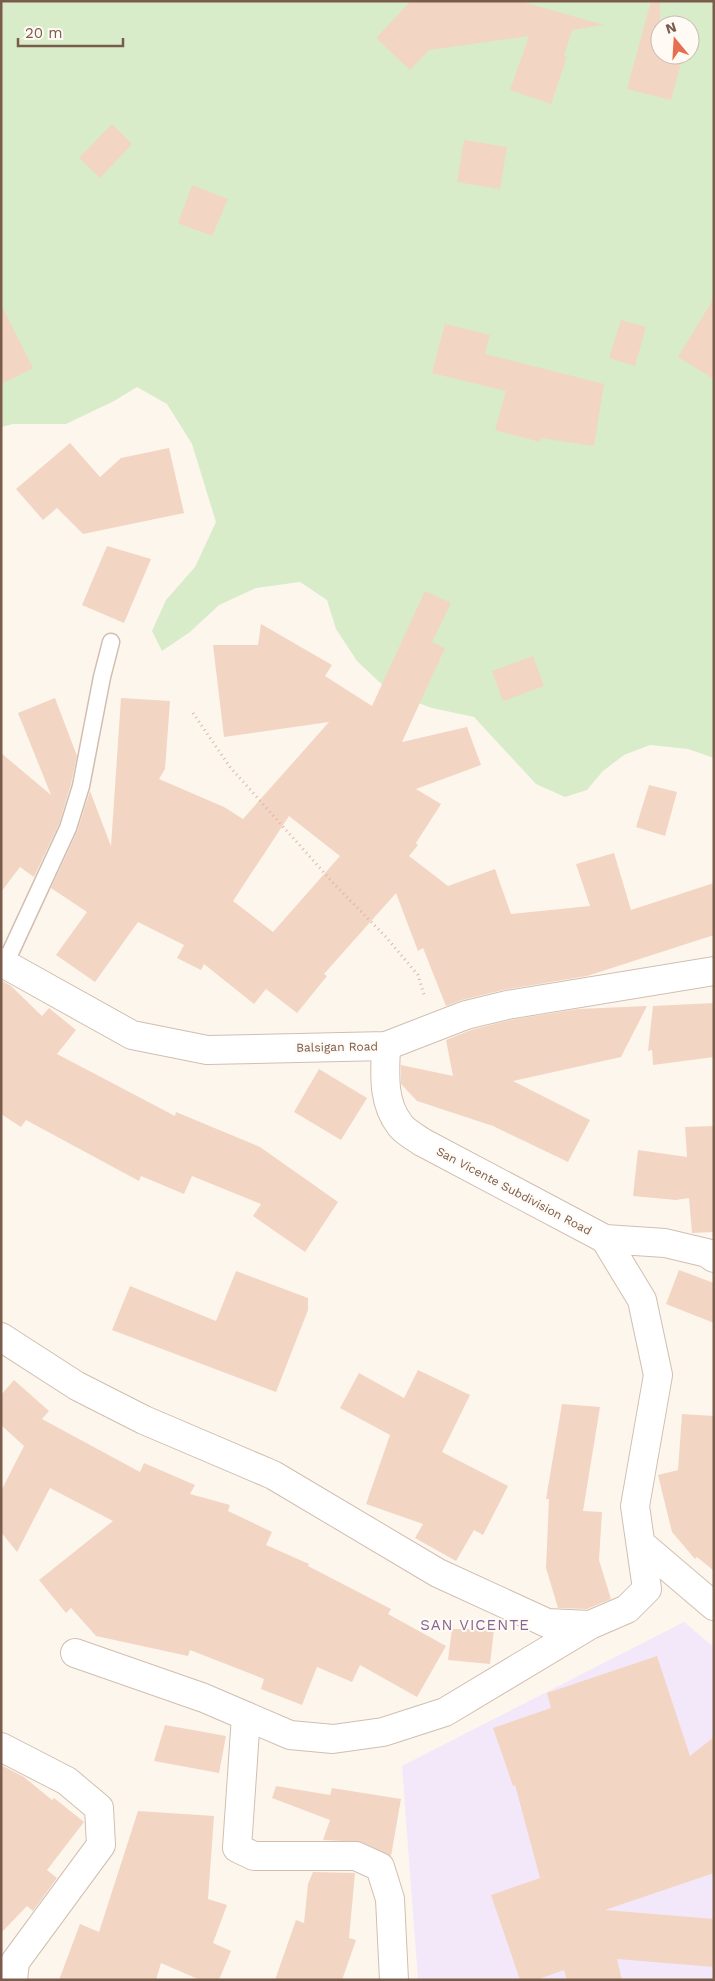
<svg xmlns="http://www.w3.org/2000/svg" width="715" height="1981" font-family="'Work Sans',sans-serif">
<style>
.education{fill:#f3e8fa}
.green{fill:#d8ecc9;fill-rule:evenodd}
.building{fill:#f3d5c3;fill-rule:evenodd}
.lines{fill:none;stroke-linecap:round;stroke-linejoin:round}
.service-casing{stroke:#d1beb0;stroke-width:19}
.minor-casing{stroke:#d1beb0;stroke-width:30}
.tertiary-casing{stroke:#d1beb0;stroke-width:30}
.path{stroke:#d9b8a5;stroke-width:3;stroke-dasharray:1 4;stroke-linecap:butt}
.service{stroke:#fff;stroke-width:16}
.minor{stroke:#fff;stroke-width:28}
.tertiary{stroke:#fff;stroke-width:28}
.labels{text-anchor:middle;dominant-baseline:central;stroke-width:4;stroke-linejoin:round;paint-order:stroke}
.street-label{font-size:12px;fill:#7a5c4d;stroke:#fffaf3}
.quarter-label{font-size:15px;letter-spacing:1px;fill:#846695;stroke:#fffaf3}
</style>
<rect width="100%" height="100%" fill="#fdf6ec"/>
<path class="education" d="M684 1622 714 1647V1980H418L402 1766Z"/>
<path class="green" d="M1 1H714V758L688 749 650 745 624 755 603 771 587 790 565 797 536 784 474 717 432 708 391 693 357 661 336 629 327 600 300 582 256 588 219 605 190 632 162 651 152 631 166 600 195 567 216 522 192 444 167 404 137 387 114 401 66 424H13L1 427ZM660 25H690V55H660Z"/>
<path class="building" d="M411 1H519L604 25 572 30 564 56 567 57 551 104 510 90 529 36 429 50 410 70 376 38Z
M651 1 660 2V55H683L671 100 627 89Z
M112 124 132 144 100 178 79 158Z
M464 140 507 147 500 189 457 182Z
M192 185 228 199 212 236 178 223Z
M714 298V379L678 357Z
M1 305 33 368 1 384Z
M621 320 646 327 635 366 609 358Z
M445 324 490 335 485 354 604 384 594 446 541 438 540 442 495 430 506 391 432 373Z
M70 443 100 477 121 458 169 448 184 513 83 534 57 508 43 520 16 489Z
M107 546 151 559 124 623 82 605Z
M425 591 451 603 432 642 445 648 402 742 467 727 481 765 416 789 441 804 416 843 418 845 409 856 448 886 495 869 511 914 590 906 576 864 614 853 631 910 714 883V935L587 976 503 990 462 1000 446 1006 423 948 418 951 396 893 324 974 327 976 297 1013 266 989 254 1004 204 964 201 970 177 958 184 945 138 922 95 982 56 955 87 912 51 888 77 832 90 791 111 846 121 698 170 701 165 769 159 779 224 807 243 819 329 722 224 737 213 645H258L261 624 332 665 325 676 372 706ZM289 816 340 856 273 932 233 901Z
M533 656 544 686 503 701 492 671Z
M55 698 77 756 71 784 59 824 34 877 20 867 1 892V753L51 795 18 713Z
M649 785 677 792 665 836 636 827Z
M1 980 11 986 42 1016 49 1008 76 1030 57 1054 175 1116 176 1112 260 1147 338 1202 305 1252 253 1216 261 1204 192 1176 184 1194 141 1176 139 1181 26 1120 21 1127 1 1114Z
M714 1003V1057L653 1065 652 1050 648 1051 653 1006Z
M647 1006 621 1057 513 1081 590 1120 568 1162 493 1126 417 1101 401 1084V1065L453 1076 446 1040 471 1030 510 1020 578 1009Z
M319 1069 367 1098 341 1140 294 1112Z
M714 1126V1232L692 1233 689 1198 676 1200 633 1196 638 1150 687 1157 685 1127Z
M679 1270 714 1283V1323L666 1304Z
M236 1271 308 1298V1310L276 1392 112 1330 130 1286 216 1321Z
M418 1370 470 1395 442 1452 508 1486 483 1535 474 1530 456 1561 415 1538 423 1524 366 1504 390 1435 340 1408 359 1373 404 1398Z
M14 1380 49 1411 42 1419 140 1472 144 1463 195 1485 190 1494 230 1505 228 1511 272 1532 266 1545 309 1564 308 1566 391 1609 388 1614 446 1646 417 1697 360 1665 352 1682 317 1667 302 1705 261 1689 264 1679 190 1650 188 1656 96 1636 71 1608 66 1613 39 1580 113 1521 50 1488 17 1552 1 1532V1491L24 1446 1 1425V1395Z
M562 1404 600 1407 583 1511 602 1512 599 1560 611 1599 587 1609 558 1608 546 1568 549 1499H546Z
M682 1414 714 1416V1571L697 1557 695 1559 672 1532 658 1475 678 1470Z
M452 1629H494L490 1664 448 1660Z
M657 1656 690 1756 714 1737V1873L605 1910 714 1919V1967L617 1959 622 1980H567L564 1970 536 1980H520L491 1895 540 1878 515 1785 513 1786 493 1728 551 1708 547 1693Z
M165 1725 226 1736 219 1773 154 1761Z
M1 1765 24 1777 52 1800 54 1798 84 1822 47 1870 57 1878 33 1911 27 1906 1 1933Z
M276 1786 330 1795 332 1788 401 1799 391 1856 362 1842 323 1840 330 1820 272 1798Z
M138 1811 214 1816 208 1899 227 1905 213 1943 231 1951 219 1980H200L161 1963 156 1980H59L80 1924 99 1932Z
M313 1872 355 1873 349 1938 356 1940 342 1980H275L296 1920 304 1923 308 1884Z"/>
<g class="lines">
<g class="service-casing">
<path id="service" d="M5 964 68 828 81 786 102 677 111 642"/>
</g>
<g class="minor-casing">
<path id="minor" d="M386 1046C385 1073 382 1102 400 1125 405 1132 415 1137 422 1142L605 1239 665 1243 707 1253 714 1258
M1 1337 77 1386 144 1420 273 1475 438 1573 547 1623 590 1625 627 1609 647 1589 635 1506 658 1375 642 1300 605 1239
M641 1544 714 1606
M75 1653 204 1698 290 1735 333 1739 383 1732 445 1712 590 1625
M246 1716 237 1848 254 1856H356L380 1867 390 1899 394 1980
M1 1747 67 1781 99 1808 101 1845 15 1962 13 1980"/>
</g>
<g class="tertiary-casing">
<path id="tertiary" d="M1 962 132 1035 207 1050 386 1046 466 1015 507 1005 714 971"/>
</g>
<path class="path" d="M193 713 230 767 335 885 386 937 418 975 425 998"/>
<use href="#service" class="service"/>
<use href="#minor" class="minor"/>
<use href="#tertiary" class="tertiary"/>
</g>
<g class="labels">
<g class="street-label">
<text transform="translate(337 1047) rotate(-1)">Balsigan Road</text>
<text transform="translate(514 1191) rotate(28)">San Vicente Subdivision Road</text>
</g>
<g class="quarter-label">
<text x="475" y="1625">SAN VICENTE</text>
</g>
</g>
<rect width="715" height="1981" fill="none" stroke="#7a5c4d" stroke-width="5"/>
<g transform="translate(675 40) rotate(342)"><circle r="24" fill="#fffaf3" stroke="#cabbb1"/>
<path d="M0-4L9 19L0 12L-9 19Z" fill="#e76f51"/>
<text y="-8" font-size="14" font-weight="bold" text-anchor="middle" fill="#7a5c4d">N</text>
</g>
<path d="M18 38v8h105v-8" fill="none" stroke="#7a5c4d" stroke-width="2.5"/>
<text x="25" y="38" font-size="15" fill="#7a5c4d" stroke="#fffaf3" stroke-width="4" paint-order="stroke">20 m</text>
</svg>
